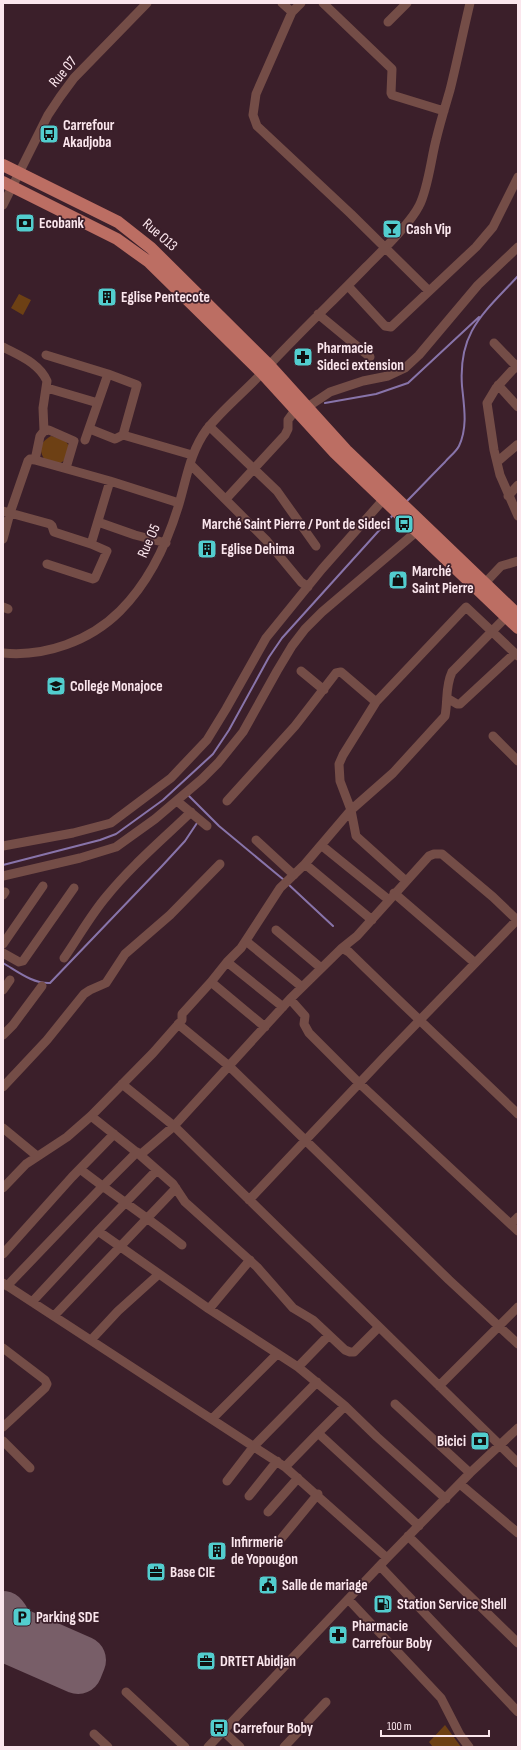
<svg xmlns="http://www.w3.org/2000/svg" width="521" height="1750" font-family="'Sofia Sans Condensed',sans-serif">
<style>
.green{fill:#6d4014}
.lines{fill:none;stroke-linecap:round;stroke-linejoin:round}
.stream{stroke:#8874aa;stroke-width:2}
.runway{stroke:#785e68;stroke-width:48}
.minor{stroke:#744d47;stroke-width:9}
.major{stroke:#bc6e63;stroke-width:12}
.labels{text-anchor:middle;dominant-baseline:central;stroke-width:3.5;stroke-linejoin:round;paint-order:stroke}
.street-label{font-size:15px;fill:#fbe6ed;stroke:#3b1f2a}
.poi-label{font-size:15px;font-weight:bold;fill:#fbe6ed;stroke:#3b1f2a;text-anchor:start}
</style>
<rect width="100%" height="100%" fill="#3b1f2a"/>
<path class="green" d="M19 294 31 300 23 315 11 308Z
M51 436 65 440 69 446 65 460 59 464 45 460C38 450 40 442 51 436Z
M445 1725 461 1747H433L429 1742Z"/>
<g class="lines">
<path class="stream" d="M325 403 376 394 408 383 479 317
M406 502C419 489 432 475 445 462 449 457 456 452 459 446 468 427 464 406 462 386 458 331 484 313 518 276
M188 795 219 826 284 880
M3 865 100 840 116 834 163 800 213 754 229 730 269 657 282 638 393 515
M288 884 333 926
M3 963C17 971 33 984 50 983L162 866 185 841 197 823"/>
<path class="runway" d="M3 1615 6 1619 7 1627 82 1660 78 1670 3 1637"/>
<path class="minor" d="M282 3 292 12
M301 3 292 12 256 94 253 115 257 126 351 214 429 291
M323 3 392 69 391 93 392 95 444 111
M388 22 407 3
M3 205 48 115 60 97 74 78 147 3
M348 286 385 326 391 327 476 247 493 227 518 177
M318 314 370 357
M494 343 518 368
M3 347C20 356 39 363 47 381L43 408 44 431 40 436 35 460 110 481 179 503
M46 355 108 374 85 440
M518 364 496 388 487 403 494 450 500 475 518 516
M108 374 137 385 123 435
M498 385 518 407
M47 388 98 403
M306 408 330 392 363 381 388 376 405 368 419 355 478 285 518 247
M209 426 277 491 316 546
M90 429 115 439 123 435 192 455
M44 431 49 430 74 441 66 468
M35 460 30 459 28 461 10 513 50 524 52 526 54 532 91 544
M497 462 517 445 518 446
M190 464 267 541 301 582 308 587
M508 496 518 485
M226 499 285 435 288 429V420L296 409
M3 511 10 513 3 539
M98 522 135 535 166 543
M47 564 93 579 95 578 107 551 91 544 110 481
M485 583 501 566 518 561
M3 607 8 609
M3 653C45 657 90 641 120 611 150 581 167 544 179 504 187 477 190 452 207 429 223 409 244 392 261 374 295 337 331 303 366 267 381 252 410 224 419 206 428 189 431 159 436 140 440 123 445 107 450 90 457 62 463 32 470 3
M301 671 324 690
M447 698 457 704H460L515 653
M493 736 518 761
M177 801 207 826
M227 801 295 726 336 673 341 672 376 702
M256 840 294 875
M321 845 389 900
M3 846 73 833 111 823 171 778 207 740 226 709 266 638 322 569 383 500
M305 864 372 920
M3 876 80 858 116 847 155 819 202 779 218 763 243 732 277 671 292 646 305 629 322 612 416 532
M406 881 356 836 351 810 340 781 339 764 343 755 376 702 466 607 518 656
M394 893 475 963
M3 895 5 892
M276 930 321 968
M246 941 302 987
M3 944 43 886
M342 948 357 936 429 856 434 854H442L493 897 517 920
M3 953 19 962 23 961 74 888
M64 958C78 938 90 916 106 897 131 866 162 840 191 812
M227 962 283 1007
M211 982 265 1027
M3 990 10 980
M290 999 305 1016 304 1024 309 1033 359 1083 518 1231
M178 1024 229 1066 449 1280 518 1344
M3 1035 13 1025 42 986
M122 1084 174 1126 518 1463
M3 1087 47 1040 84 994 90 990 106 983 125 954 170 915 220 864
M91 1116 140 1155 173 1184 185 1202 257 1267 293 1308 313 1320 345 1350 350 1352H354L379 1327
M3 1128 37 1156
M140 1155 174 1126 290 999 342 948 349 952C405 1007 462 1060 518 1114
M80 1169C113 1195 149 1218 182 1245
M3 1188 26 1164 67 1137 91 1116 153 1053 182 1020V1014L211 982 227 962 241 948 280 888 305 864 351 810 393 773 445 716C448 700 445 687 452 672L511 612
M249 1200 385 1056 518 919
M511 1224 518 1217
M98 1231 209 1309 298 1367 345 1406 377 1437 446 1499
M3 1254 72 1177 114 1134
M3 1283 285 1467 387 1558
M7 1286 99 1190 137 1152
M32 1302 98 1231 157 1170
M209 1309 250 1260
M54 1316 176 1188
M91 1340 118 1311 159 1274
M3 1348 45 1380 47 1384 45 1388 3 1427
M298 1367 329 1335
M439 1386 518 1307
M395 1404 470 1473
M213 1418 277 1354
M318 1433 345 1406
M3 1441 30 1468
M285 1467 318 1433 419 1526
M227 1481 254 1446 317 1382
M460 1484 518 1533
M249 1496 277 1461
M268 1512 298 1478
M408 1536 518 1643
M280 1540 318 1494
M380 1566 518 1712
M348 1599 441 1698 460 1735 469 1747
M126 1692 185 1747
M223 1731 240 1747
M94 1734 108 1747
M208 1747 387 1558 470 1473 518 1428
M284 1747 326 1702"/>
<path class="major" d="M3 165 118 222 151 248 269 365 346 450 518 615
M3 182 117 239 149 262 262 373 335 453 518 628"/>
</g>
<defs>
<g id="bus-square" transform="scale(1)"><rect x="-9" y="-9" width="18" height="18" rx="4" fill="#52cdce" stroke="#3b1f2a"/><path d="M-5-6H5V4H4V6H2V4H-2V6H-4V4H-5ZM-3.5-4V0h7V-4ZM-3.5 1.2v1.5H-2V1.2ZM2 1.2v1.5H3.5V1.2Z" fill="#111"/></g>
<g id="bank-square" transform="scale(1)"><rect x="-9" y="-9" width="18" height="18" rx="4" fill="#52cdce" stroke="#3b1f2a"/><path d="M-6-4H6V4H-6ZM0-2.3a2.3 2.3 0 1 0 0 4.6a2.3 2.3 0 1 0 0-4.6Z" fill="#111"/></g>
<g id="bar-square" transform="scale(1)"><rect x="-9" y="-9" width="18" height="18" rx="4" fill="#52cdce" stroke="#3b1f2a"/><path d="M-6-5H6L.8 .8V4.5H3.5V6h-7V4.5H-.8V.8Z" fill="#111"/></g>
<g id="building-square" transform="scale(1)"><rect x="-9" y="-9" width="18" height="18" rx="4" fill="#52cdce" stroke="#3b1f2a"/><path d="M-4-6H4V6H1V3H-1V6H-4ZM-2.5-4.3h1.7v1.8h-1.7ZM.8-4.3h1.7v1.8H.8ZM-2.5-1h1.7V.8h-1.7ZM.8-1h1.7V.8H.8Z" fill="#111"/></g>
<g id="pharmacy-square" transform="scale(1)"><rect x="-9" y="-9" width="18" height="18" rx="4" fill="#52cdce" stroke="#3b1f2a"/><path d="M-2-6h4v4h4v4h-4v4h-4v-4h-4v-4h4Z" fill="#111"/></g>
<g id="shop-square" transform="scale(1)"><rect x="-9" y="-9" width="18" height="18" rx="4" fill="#52cdce" stroke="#3b1f2a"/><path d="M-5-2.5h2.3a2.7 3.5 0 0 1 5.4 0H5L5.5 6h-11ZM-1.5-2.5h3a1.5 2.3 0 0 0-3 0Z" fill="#111"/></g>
<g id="university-square" transform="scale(1)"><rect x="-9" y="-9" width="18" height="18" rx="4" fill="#52cdce" stroke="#3b1f2a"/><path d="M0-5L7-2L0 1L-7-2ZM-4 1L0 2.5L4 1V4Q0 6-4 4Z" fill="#111"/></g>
<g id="office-square" transform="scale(1)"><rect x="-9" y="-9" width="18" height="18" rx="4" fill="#52cdce" stroke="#3b1f2a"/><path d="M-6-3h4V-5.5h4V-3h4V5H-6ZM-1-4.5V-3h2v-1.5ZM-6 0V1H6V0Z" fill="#111"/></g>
<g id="civic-square" transform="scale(1)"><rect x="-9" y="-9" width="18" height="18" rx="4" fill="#52cdce" stroke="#3b1f2a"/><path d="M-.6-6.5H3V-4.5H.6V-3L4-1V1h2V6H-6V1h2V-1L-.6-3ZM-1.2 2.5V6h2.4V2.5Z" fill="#111"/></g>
<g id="fuel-square" transform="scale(1)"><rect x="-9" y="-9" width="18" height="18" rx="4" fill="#52cdce" stroke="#3b1f2a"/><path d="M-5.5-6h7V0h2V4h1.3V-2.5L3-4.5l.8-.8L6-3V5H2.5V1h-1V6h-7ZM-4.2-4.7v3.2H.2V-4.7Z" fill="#111"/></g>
<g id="parking-square" transform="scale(1)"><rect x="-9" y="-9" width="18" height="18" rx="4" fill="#52cdce" stroke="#3b1f2a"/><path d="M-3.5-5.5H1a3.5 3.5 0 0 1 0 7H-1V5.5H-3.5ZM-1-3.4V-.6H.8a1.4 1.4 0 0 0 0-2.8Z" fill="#111"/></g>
</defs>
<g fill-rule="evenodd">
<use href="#bus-square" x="49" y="134"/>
<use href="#bank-square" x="25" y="223"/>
<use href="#bar-square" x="392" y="229"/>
<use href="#building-square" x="107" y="297"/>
<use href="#pharmacy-square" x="303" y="357"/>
<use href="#bus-square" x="404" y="524"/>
<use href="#building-square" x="207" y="549"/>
<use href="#shop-square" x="398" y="580"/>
<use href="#university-square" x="56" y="686"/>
<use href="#bank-square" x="480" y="1441"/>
<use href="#building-square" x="217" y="1551"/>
<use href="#office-square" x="156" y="1572"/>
<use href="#civic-square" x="268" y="1585"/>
<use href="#fuel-square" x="383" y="1604"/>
<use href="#parking-square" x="22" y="1617"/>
<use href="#pharmacy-square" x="338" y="1635"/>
<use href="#office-square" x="206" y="1661"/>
<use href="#bus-square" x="219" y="1728"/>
</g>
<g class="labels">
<g class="street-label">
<text transform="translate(63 72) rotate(-50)">Rue 07</text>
<text transform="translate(160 235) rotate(41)">Rue O13</text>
<text transform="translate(149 541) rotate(-66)">Rue O5</text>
</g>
<g class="poi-label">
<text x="63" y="125">Carrefour<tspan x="63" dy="17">Akadjoba</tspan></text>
<text x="39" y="223">Ecobank</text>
<text x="406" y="229">Cash Vip</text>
<text x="121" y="297">Eglise Pentecote</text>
<text x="317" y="348">Pharmacie<tspan x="317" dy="17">Sideci extension</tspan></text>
<text x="390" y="524" text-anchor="end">Marché Saint Pierre / Pont de Sideci</text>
<text x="221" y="549">Eglise Dehima</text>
<text x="412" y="571">Marché<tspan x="412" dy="17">Saint Pierre</tspan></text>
<text x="70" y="686">College Monajoce</text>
<text x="466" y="1441" text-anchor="end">Bicici</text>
<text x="231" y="1542">Infirmerie<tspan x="231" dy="17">de Yopougon</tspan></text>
<text x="170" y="1572">Base CIE</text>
<text x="282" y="1585">Salle de mariage</text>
<text x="397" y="1604">Station Service Shell</text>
<text x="36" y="1617">Parking SDE</text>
<text x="352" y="1626">Pharmacie<tspan x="352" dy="17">Carrefour Boby</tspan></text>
<text x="220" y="1661">DRTET Abidjan</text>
<text x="233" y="1728">Carrefour Boby</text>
</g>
</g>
<rect width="521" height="1750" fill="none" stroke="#fbe6ed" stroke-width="8"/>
<path d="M381 1730v6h108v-6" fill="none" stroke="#fbe6ed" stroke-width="2"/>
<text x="387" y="1730" font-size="12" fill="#fbe6ed" stroke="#3b1f2a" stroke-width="3" paint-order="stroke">100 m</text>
</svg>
